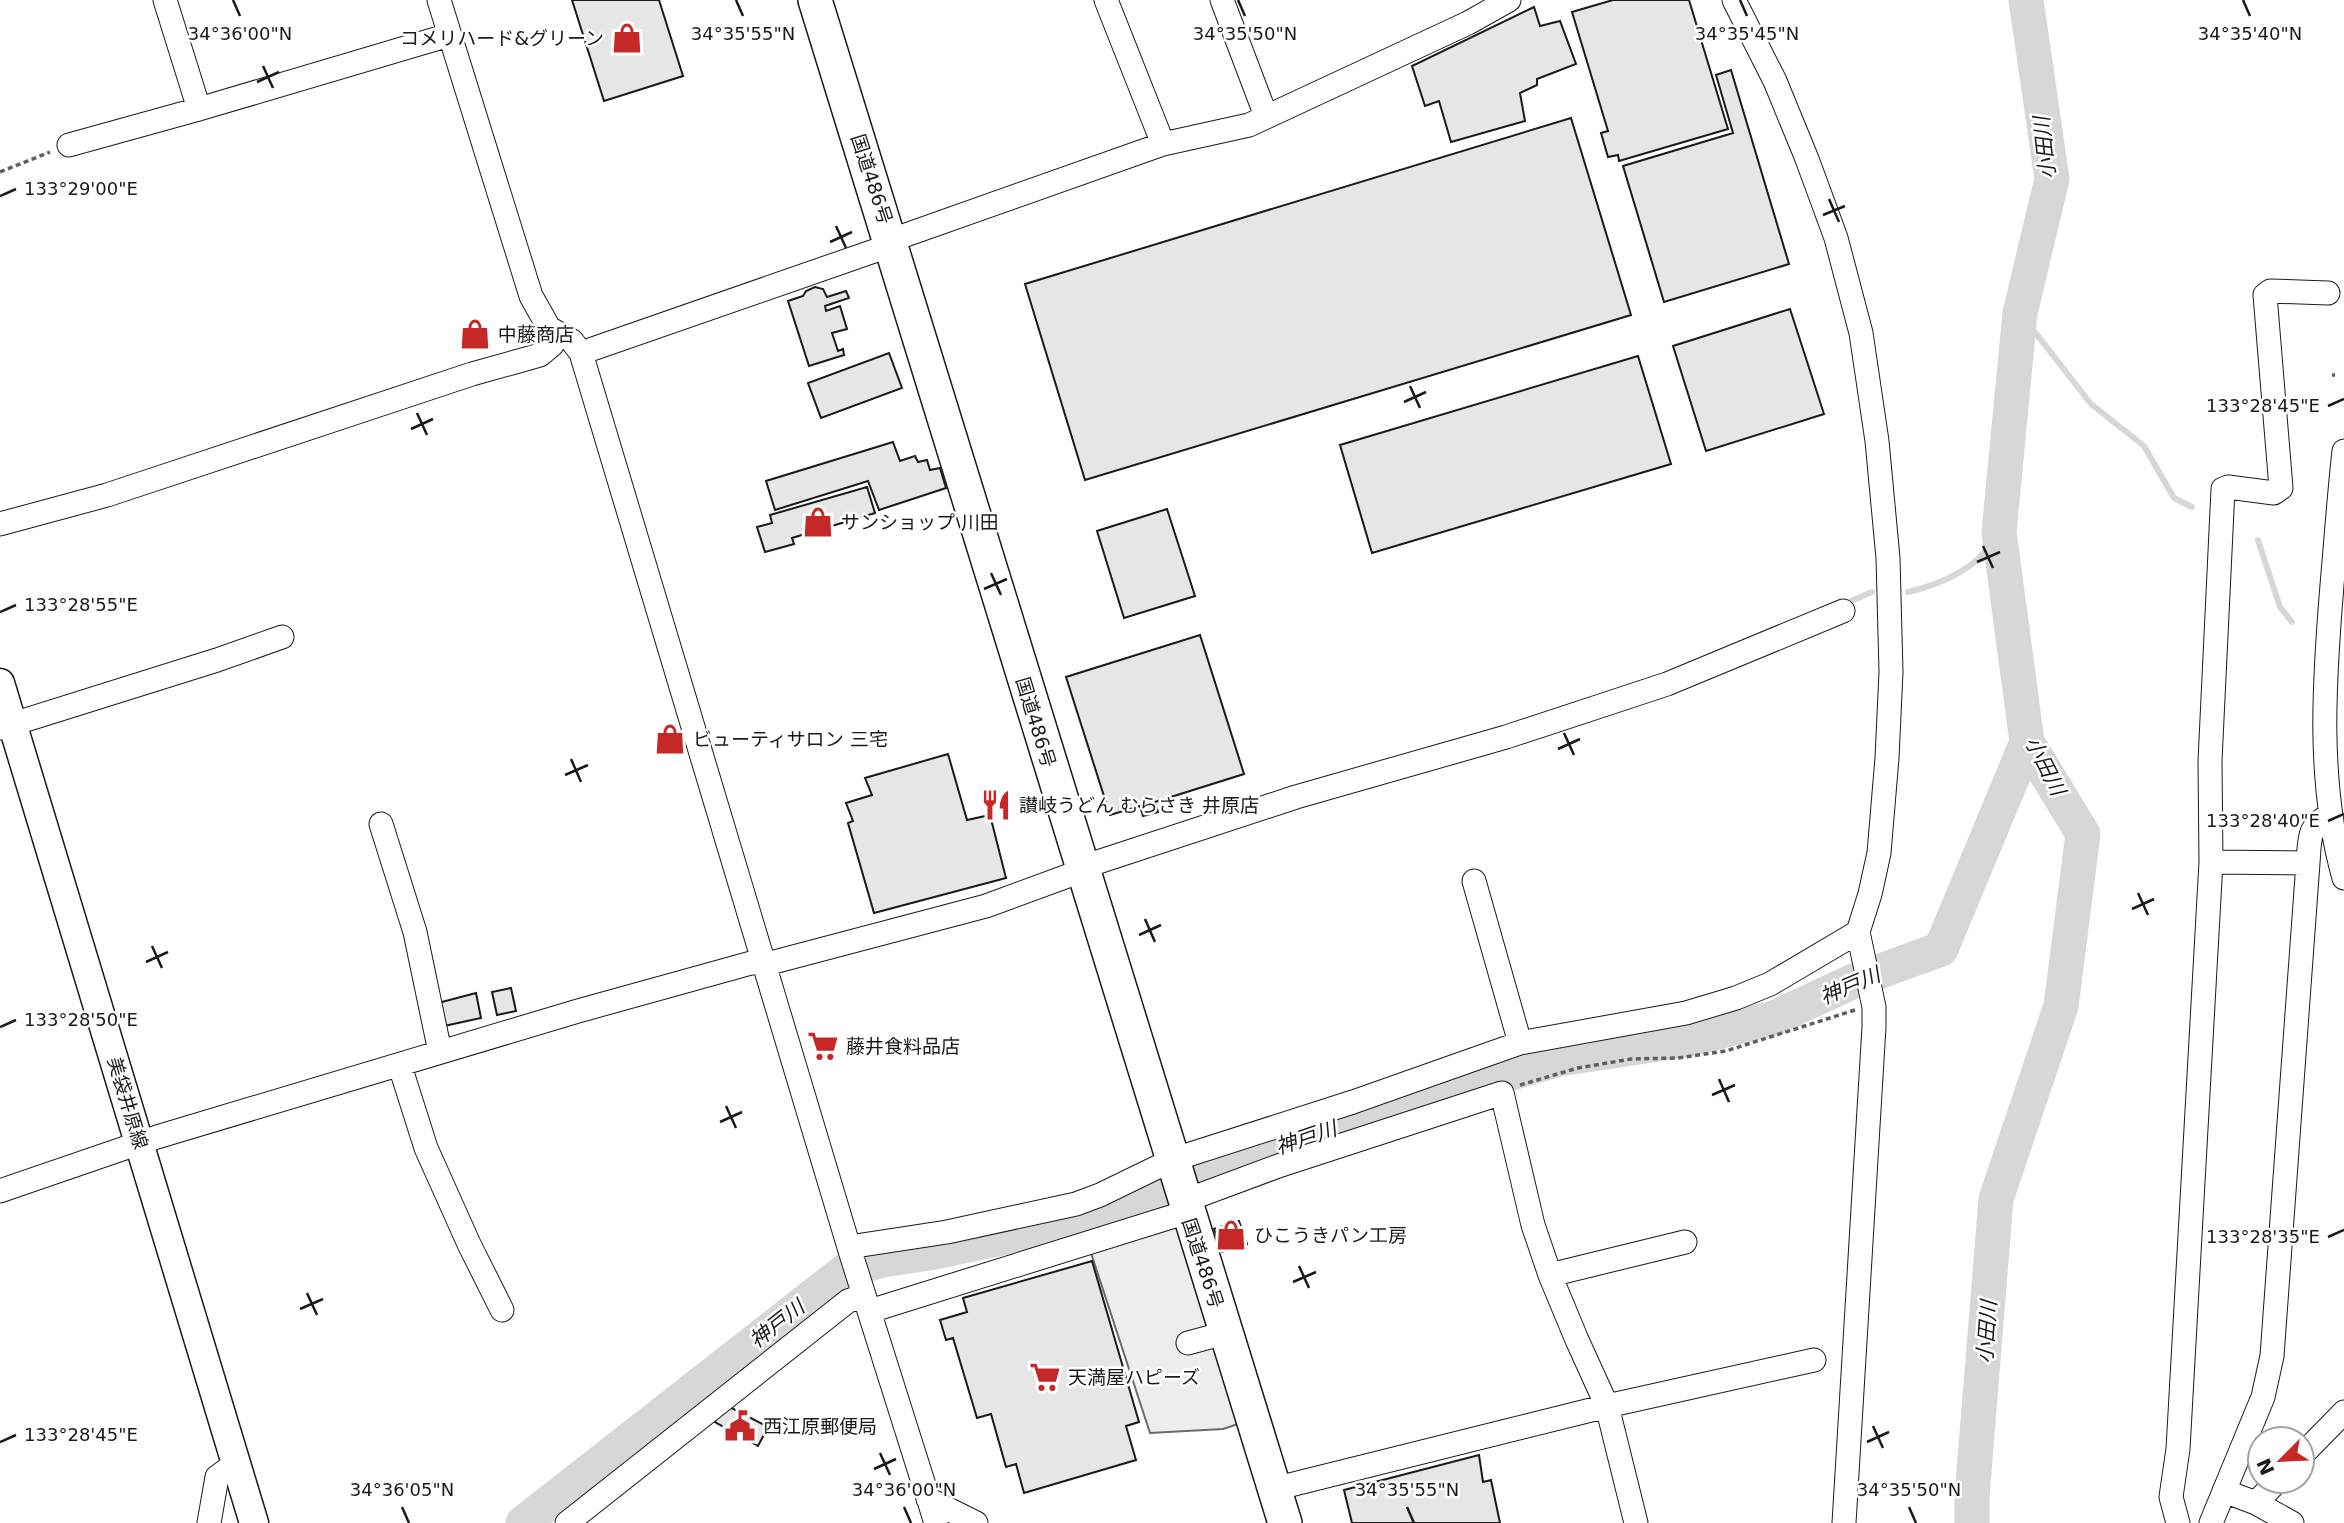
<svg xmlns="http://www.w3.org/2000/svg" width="2344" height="1523" font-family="'DejaVu Sans','Noto Sans JP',sans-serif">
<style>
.built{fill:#ededed;stroke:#6a6a6a;stroke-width:2}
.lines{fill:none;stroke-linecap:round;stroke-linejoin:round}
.stream{stroke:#d7d7d7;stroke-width:6}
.river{stroke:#d7d7d7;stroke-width:35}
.building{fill:#e6e6e6;stroke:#1a1a1a;stroke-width:2}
.minor-casing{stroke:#1a1a1a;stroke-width:25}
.major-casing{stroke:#1a1a1a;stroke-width:31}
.highway-casing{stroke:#1a1a1a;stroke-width:36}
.path{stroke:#5f5f5f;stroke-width:3.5;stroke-dasharray:5 3.5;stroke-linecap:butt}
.minor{stroke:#fff;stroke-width:23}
.major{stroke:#fff;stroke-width:28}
.highway{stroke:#fff;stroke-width:33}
.ticks{fill:none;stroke:#1a1a1a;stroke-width:2.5}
.labels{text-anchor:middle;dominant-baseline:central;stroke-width:5;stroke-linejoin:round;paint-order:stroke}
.poi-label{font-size:19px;fill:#1a1a1a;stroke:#fff;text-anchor:start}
.street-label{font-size:19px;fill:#1a1a1a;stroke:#fff}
.water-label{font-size:21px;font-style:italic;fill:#1a1a1a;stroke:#fff}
.ticks-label{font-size:18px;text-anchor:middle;fill:#1a1a1a;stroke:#fff;stroke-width:5;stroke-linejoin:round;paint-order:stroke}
</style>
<rect width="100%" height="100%" fill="#fff"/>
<path class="built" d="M1178 1226 1238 1424 1223 1429 1150 1433 1091 1253Z"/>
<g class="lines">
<path class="stream" d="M2020 313 2091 404 2144 446 2174 498 2192 507
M2258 540 2280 607 2292 622
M1908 592C1933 586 1958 577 1978 559 1986 551 1992 541 1999 532
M1844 604 1872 592"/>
<path class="river" d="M523 1523 845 1271 883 1260 929 1253 1059 1226 1407 1103 1560 1059 1685 1040 1774 1018 1856 980 1941 949 2027 742
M1972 1523V1496L1996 1199 2061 1006 2083 834 2027 742 1999 532 2020 313 2052 179 2026 0"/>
</g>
<path class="building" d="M572 0H659L683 76 604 101Z
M1613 0H1689L1728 129 1619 161 1618 155 1608 157 1601 133 1608 131 1572 12Z
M1534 7 1540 26 1560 21 1576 64 1537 79V85L1520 93 1525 121 1451 142 1439 101 1425 106 1412 66Z
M1731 70 1789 264 1664 302 1623 166 1733 133 1716 75Z
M1571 118 1631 315 1085 480 1025 284Z
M815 287 823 289 827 297 846 291 849 298 825 306 826 311 840 306 847 329 832 333 838 351 843 349 844 355 809 366 788 301 803 296 806 291Z
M1790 309 1824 414 1706 451 1673 346Z
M889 353 902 388 821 418 808 383Z
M1638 356 1671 464 1372 553 1340 445Z
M893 442 900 461 915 456 918 462 927 460 930 470 940 468 946 488 879 510 868 481 775 510 766 481Z
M867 487 875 513 792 538 794 544 765 552 757 527 772 523 770 515Z
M1167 509 1195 596 1124 618 1097 531Z
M1200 635 1244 774 1155 802 1158 812 1143 816 1140 806 1110 815 1066 677Z
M948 754 967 820 990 815 1006 878 874 913 848 823 853 821 846 803 872 795 865 778Z
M511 988 516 1011 497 1015 492 992Z
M476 993 481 1018 444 1026 438 1003Z
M1239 1221 1247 1244 1222 1252 1214 1229Z
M1092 1261 1139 1422 1126 1426 1136 1460 1024 1493 1016 1464 1006 1467 991 1414 977 1418 953 1338 946 1340 940 1320 967 1312 963 1298Z
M724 1404 768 1427 758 1446 715 1422Z
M1479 1455 1483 1482 1491 1480 1500 1523H1352L1344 1490Z"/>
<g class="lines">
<g class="minor-casing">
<path id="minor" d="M165 0 199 109
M439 0 531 296 549 328 572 341 581 353 851 1254 936 1523
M1106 0 1163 144
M1222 0 1266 116
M1734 0 1775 81 1807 159 1836 238 1861 333 1877 441 1888 558 1891 672 1887 758 1879 853 1870 894 1858 932 1874 1007V1027L1844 1523
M69 145 199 109 449 35
M581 353 880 249 903 236 1163 144 1249 125 1468 23 1509 0
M2344 451C2339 495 2336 540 2332 585 2324 682 2317 783 2344 878
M0 524 107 495 472 374 540 355 552 345 558 334
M0 728 217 660 282 637
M381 824 415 932 440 1052
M2211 864 2210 761 2223 489 2228 487 2274 493 2281 488 2265 295 2270 291 2328 293
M1474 881 1520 1043
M400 1066 426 1148 469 1244 502 1310
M0 1191 157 1137 578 1011 751 963 774 962 986 906 1073 874 1098 862 1296 797 1506 737 1667 684 1843 611
M1184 1201 1281 1165 1502 1093 1533 1225 1550 1275 1577 1340 1607 1406 1636 1523
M849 1247 947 1232 1076 1204 1100 1195 1172 1160 1353 1102 1520 1043 1686 1013 1736 998 1770 984 1858 932
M1550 1275 1685 1242
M870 1311 1187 1212
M1188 1343 1225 1333
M2302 1455 2344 1412
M1274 1489 1607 1406 1814 1360
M2224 1491 2256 1503 2292 1523
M928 1499 976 1523
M2256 1503 2277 1481
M209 1523 217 1477 236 1463
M567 1523 848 1301 864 1295
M2178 1523 2171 1497 2178 1449 2211 862 2308 863
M2211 1523 2263 1397 2272 1356 2308 863C2310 840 2307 825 2331 815"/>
</g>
<g class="major-casing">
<path id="major" d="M0 683 254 1523"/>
</g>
<g class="highway-casing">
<path id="highway" d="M815 0C975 507 1125 1016 1285 1523"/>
</g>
<path class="path" d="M0 172 50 152
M2332 375H2335
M1520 1085 1578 1068 1631 1059 1678 1058 1726 1051 1855 1010"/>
<use href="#minor" class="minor"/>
<use href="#major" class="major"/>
<use href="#highway" class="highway"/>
</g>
<path class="ticks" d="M233 0 240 16M736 0 743 16M1238 0 1245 16M1740 0 1747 16M2243 0 2250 16M263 66 273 88M257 82 279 72M0 196 16 189M1829 199 1839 222M1823 215 1845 206M836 226 846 248M830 242 852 232M1410 386 1420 408M1404 402 1426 392M2328 406 2344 399M417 413 427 435M411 429 433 419M1983 546 1993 568M1977 562 2000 552M991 573 1001 595M984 589 1007 579M0 612 16 605M1564 733 1574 755M1558 749 1580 739M571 759 581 782M565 775 588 765M2328 821 2344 814M2138 893 2148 915M2132 909 2154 899M1145 919 1155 942M1139 935 1161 925M152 946 162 968M146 962 168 952M0 1027 16 1020M1719 1079 1729 1102M1712 1095 1735 1085M726 1106 736 1128M720 1122 742 1112M2328 1237 2344 1230M1299 1266 1309 1288M1293 1282 1316 1272M307 1293 317 1315M300 1309 323 1299M1873 1426 1883 1448M0 1442 16 1435M1867 1442 1889 1432M880 1453 890 1475M874 1469 896 1459M402 1507 409 1523M904 1507 911 1523M1407 1507 1414 1523M1909 1507 1916 1523"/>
<defs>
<g id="shop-bare" transform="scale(2.415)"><path d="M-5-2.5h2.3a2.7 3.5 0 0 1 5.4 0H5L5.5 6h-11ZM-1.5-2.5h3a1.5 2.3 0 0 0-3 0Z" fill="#c62828" stroke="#fff" stroke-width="2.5" paint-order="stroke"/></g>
<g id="restaurant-bare" transform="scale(2.415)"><path d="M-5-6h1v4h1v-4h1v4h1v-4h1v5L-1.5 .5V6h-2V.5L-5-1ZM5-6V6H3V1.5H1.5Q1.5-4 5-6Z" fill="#c62828" stroke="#fff" stroke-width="2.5" paint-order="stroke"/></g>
<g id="supermarket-bare" transform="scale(2.415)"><path d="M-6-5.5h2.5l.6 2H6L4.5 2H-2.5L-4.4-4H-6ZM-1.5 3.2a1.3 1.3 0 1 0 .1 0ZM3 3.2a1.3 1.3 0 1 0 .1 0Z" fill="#c62828" stroke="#fff" stroke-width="2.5" paint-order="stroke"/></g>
<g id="civic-bare" transform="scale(2.415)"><path d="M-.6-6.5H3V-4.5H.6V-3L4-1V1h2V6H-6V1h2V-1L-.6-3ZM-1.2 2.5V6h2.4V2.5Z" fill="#c62828" stroke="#fff" stroke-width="2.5" paint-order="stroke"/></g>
</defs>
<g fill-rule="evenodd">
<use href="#shop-bare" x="627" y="38"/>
<use href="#shop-bare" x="475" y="334"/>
<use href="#shop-bare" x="818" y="522"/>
<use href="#shop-bare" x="670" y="739"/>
<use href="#restaurant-bare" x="996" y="805"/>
<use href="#supermarket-bare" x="823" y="1046"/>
<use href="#shop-bare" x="1231" y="1235"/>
<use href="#supermarket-bare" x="1045" y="1377"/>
<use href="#civic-bare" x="740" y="1426"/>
</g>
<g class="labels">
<g class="poi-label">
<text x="604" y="38" text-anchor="end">コメリハード&amp;グリーン</text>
<text x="498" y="334">中藤商店</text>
<text x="841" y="522">サンショップ 川田</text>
<text x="693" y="739">ビューティサロン 三宅</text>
<text x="1019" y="805">讃岐うどん むらさき 井原店</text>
<text x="846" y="1046">藤井食料品店</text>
<text x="1254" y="1235">ひこうきパン工房</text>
<text x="1068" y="1377">天満屋ハピーズ</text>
<text x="763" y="1426">西江原郵便局</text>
</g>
<g class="street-label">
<text transform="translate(872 179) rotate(72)">国道486号</text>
<text transform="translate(1036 722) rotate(73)">国道486号</text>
<text transform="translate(128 1103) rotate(73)">美袋井原線</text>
<text transform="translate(1203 1263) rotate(72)">国道486号</text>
</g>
<g class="water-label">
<text transform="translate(2045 148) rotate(-96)">小田川</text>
<text transform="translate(2045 766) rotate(63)">小田川</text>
<text transform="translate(1850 986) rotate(-23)">神戸川</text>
<text transform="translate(1306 1138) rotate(-19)">神戸川</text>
<text transform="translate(777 1324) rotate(-38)">神戸川</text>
<text transform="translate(1987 1332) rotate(-86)">小田川</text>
</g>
</g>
<g class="ticks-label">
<text x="1747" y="40">34°35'45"N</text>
<text x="240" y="40">34°36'00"N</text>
<text x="743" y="40">34°35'55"N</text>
<text x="1245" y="40">34°35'50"N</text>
<text x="2250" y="40">34°35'40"N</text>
<text x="81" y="195">133°29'00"E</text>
<text x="2263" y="412">133°28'45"E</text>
<text x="81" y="611">133°28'55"E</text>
<text x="2263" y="827">133°28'40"E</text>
<text x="81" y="1026">133°28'50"E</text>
<text x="2263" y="1243">133°28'35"E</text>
<text x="81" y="1441">133°28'45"E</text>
<text x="402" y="1496">34°36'05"N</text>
<text x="904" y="1496">34°36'00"N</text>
<text x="1407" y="1496">34°35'55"N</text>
<text x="1909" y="1496">34°35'50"N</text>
</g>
<g transform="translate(2281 1460) rotate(246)"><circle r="33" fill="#ffffff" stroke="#a3a3a3" stroke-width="2"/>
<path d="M0-5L12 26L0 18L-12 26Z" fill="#c62828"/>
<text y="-10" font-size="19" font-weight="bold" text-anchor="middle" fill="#1a1a1a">N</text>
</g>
</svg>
